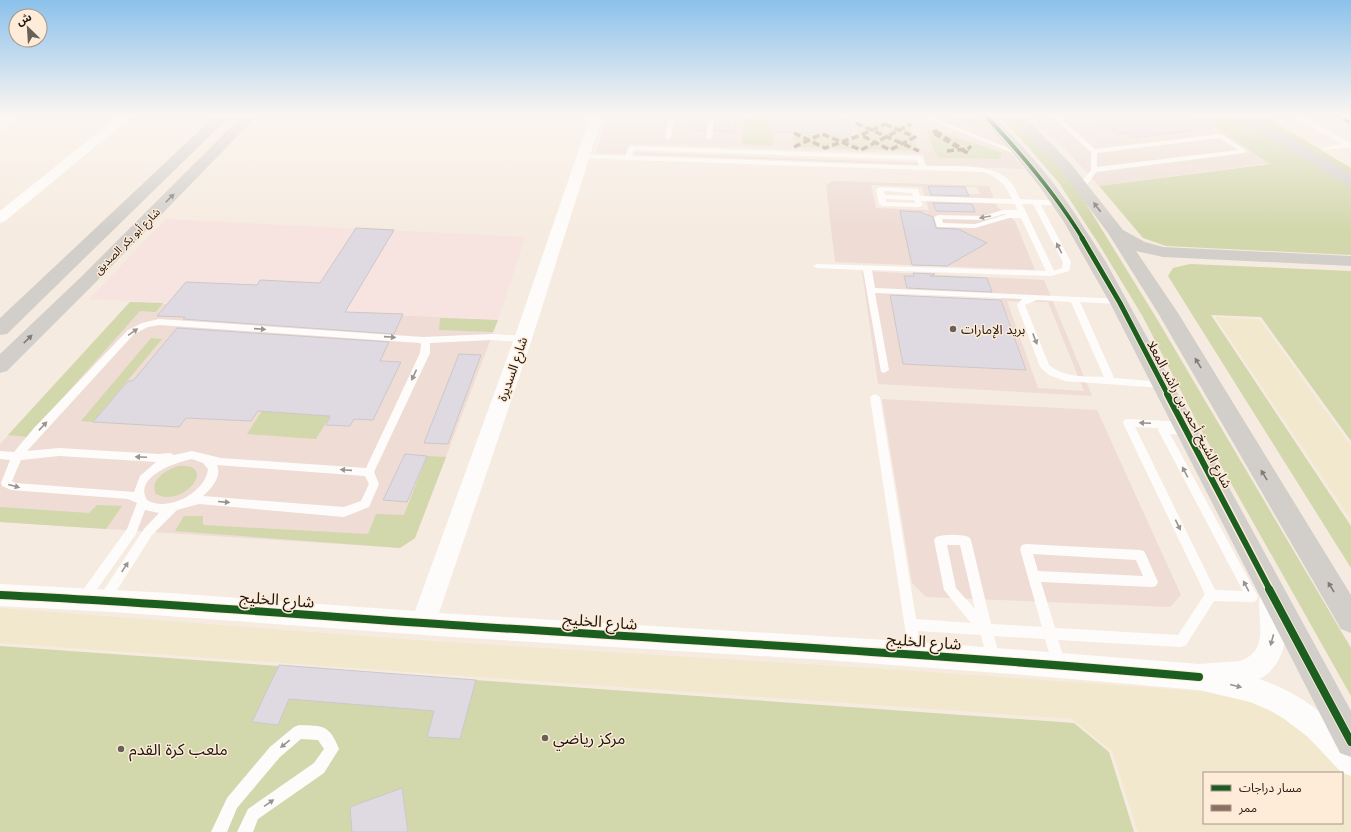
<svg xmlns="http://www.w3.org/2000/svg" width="1351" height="832" font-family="Quicksand,'Noto Sans Arabic',sans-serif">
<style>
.commercial{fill:#eedcd5;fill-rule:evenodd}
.industrial{fill:#f7e3e0}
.green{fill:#d2d7ac}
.sand{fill:#f2e8ce;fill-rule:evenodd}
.building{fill:#dfdae1;stroke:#cdc8c8}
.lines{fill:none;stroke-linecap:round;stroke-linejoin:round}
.path{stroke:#d7d3d1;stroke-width:1.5;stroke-dasharray:0.5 2;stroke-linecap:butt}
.lane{fill:#fefcfa;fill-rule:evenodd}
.street{fill:#fefcfa;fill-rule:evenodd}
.secondary{fill:#d2cec9;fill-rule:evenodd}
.quiet{stroke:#8d6e63;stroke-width:3.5;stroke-dasharray:7 3.5;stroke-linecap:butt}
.cycleway-far3-casing{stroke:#feebd8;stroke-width:5.5}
.cycleway-far2-casing{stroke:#feebd8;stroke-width:7}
.cycleway-far1-casing{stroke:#feebd8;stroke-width:9}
.cycleway-casing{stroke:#feebd8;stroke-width:10}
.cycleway-far3{stroke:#1b5e20;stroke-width:4}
.cycleway-far2{stroke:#1b5e20;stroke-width:5}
.cycleway-far1{stroke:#1b5e20;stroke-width:6}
.cycleway{stroke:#1b5e20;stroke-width:8}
.oneway{fill:#817b75}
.oneway2{fill:#999490}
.poi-dot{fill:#696158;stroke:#feebd8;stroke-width:1.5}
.labels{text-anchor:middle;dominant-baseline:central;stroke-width:3;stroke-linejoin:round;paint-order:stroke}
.far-street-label{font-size:11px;fill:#1d160f;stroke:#feebd8}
.poi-label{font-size:13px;fill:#1d160f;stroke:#feebd8;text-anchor:start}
.street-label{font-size:13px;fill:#1d160f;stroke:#feebd8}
.near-street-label{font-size:16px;fill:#1d160f;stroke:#feebd8}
.near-poi-label{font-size:16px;fill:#1d160f;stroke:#feebd8;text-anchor:start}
</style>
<rect width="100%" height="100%" fill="#f6ebe0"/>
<path class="commercial" d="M608 114H775L777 132 850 134 847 114H949L950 118 982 129 986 127 972 114H977L987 123 1024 169 596 153ZM933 129 1001 152 1002 156 998 159 940 158 928 131ZM630 144 923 154 925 163 628 152Z
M1027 114H1196L1271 163 1099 186 1068 152Z
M833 181 989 186 997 207 1015 221 1035 270 835 262 826 185ZM871 185 922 187 929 210 876 208ZM928 186 977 187 980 194 930 193ZM933 203 972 204 974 212 935 211ZM900 211 927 212 935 233 981 246 975 250 908 247Z
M862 271 1044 280 1092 396 878 384ZM905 276 987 278 991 288 907 286ZM889 294 1001 298 1026 369 904 364ZM1007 301 1048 302 1084 391 1038 388Z
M130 302 498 320 415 538 400 548 0 522V444Z
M882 399 1097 410 1181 595 1170 607 926 597 912 583Z"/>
<path class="industrial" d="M166 219 525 237 498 320 89 299Z"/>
<path class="green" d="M949 114H972L987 127 982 129 950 118Z
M996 114H1008L1033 138 1072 181 1157 319 1351 648V696L1201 430 1143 317 1100 246 1059 183 1020 138Z
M1196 114H1236L1351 184V255L1166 246 1143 238 1099 186 1270 164Z
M1249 114H1261L1351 168V176Z
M744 119 773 120V146L742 144Z
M857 123 910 125 918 151 795 147 794 134 859 136Z
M933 129 1001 152 1002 156 998 159 939 158 936 155 927 131Z
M1190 264 1351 271V441L1261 317 1211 315 1351 526V568L1168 276 1173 268Z
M130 302 163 303 156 312 140 311 28 437 8 435Z
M440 318 498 320 493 332 439 330Z
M151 338 162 339 93 422 81 421Z
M262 411 330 416 316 439 247 434Z
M427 456 446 457 415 538 400 548 175 531 184 516H203V525L368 534 376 514 404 515Z
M178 466C220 463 183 509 156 494 149 479 167 470 178 466Z
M97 505 122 506 106 529 0 522V507L89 513Z
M0 646 1074 723 1109 752 1134 832H0Z"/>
<path class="sand" d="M1321 114H1351V131Z
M1215 317 1259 319 1351 446V520Z
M0 608 417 640 918 671 1226 693 1276 707 1342 760 1351 776V832H1138L1112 751 1072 719 0 643ZM1204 773H1342V823H1204Z"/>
<path class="building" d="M692 114H707L705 131 690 130Z
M716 114H736L735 132 714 131Z
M775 114H847L851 134 776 132Z
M1081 114H1191L1212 128 1132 138 1126 133 1117 134 1111 129 1102 131Z
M928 186 965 187 969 196 931 195Z
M933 203 972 204 975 212 936 211Z
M900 211 921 212 933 217 936 228 958 229 987 243 947 266 912 265Z
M356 228 394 230 345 312 403 314 394 334 183 319 185 317 157 316 186 282 257 285 260 280 320 283Z
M913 273 935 274 930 276 987 278 992 292 907 288 904 276H914Z
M890 295 1001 300 1026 370 903 364Z
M177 328 389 342 380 361 401 362 373 420 354 419 350 426 326 425 330 416 258 411 251 421 186 418 179 427 93 422 128 381H133Z
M459 354 481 355 448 444 424 443Z
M405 454 427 456 407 502 383 500Z
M279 665 476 680 460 739 427 737 434 711 289 699 278 725 252 722Z
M402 788 408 832H352L350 807Z"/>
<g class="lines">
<path class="path" d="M908 114 918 146
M885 124H911
M822 134 915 137
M794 141V133L822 134 824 142
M860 143 856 123 885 124 889 145"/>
<path class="lane" d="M669 114H675L671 138 668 140 665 138Z
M709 114H715L712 138 709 140 706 138Z
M922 114H929L936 119 1023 154 1018 155 932 121Z
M1049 114H1056L1095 149 1221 134 1247 151 1244 153 1096 172 1084 189H1081L1077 187 1091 170V152ZM1220 138 1238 150 1097 167V153Z
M1289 114H1297L1351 143V149L1347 148 1323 150V148L1342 144Z
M1338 114H1346L1351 117V121Z
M631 146 920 156 923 158 926 166C951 167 997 161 1013 185 1016 190 1018 195 1020 199L1064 201V205H1041L1071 262 1069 271 1051 276 872 270 875 288 1122 299 1123 301 1119 304 1080 302 1114 378 1162 382 1167 385 1162 388 1065 381 1049 375 1040 367 1017 305 1022 299 875 293 889 370 884 373 881 372 863 270 817 268 813 266 817 264 1046 271 1021 218H1009L975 228 937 227 934 217 938 215 983 216 1003 210H1017L1015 204 921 201 923 205 919 207 883 206 879 204 876 189 880 187 915 189H918L920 196 1012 199C1006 185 998 177 983 172L628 160 584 158 581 156 584 154 625 156 628 148ZM634 150 917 160 919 166 632 156ZM884 191 912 193 913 196 885 195ZM886 199 914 200 915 203 886 202ZM1022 204H1033L1063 262 1062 268 1054 271ZM1004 214H1007L975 224 943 223 942 219 984 220ZM1037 300 1071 302 1104 377C1085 376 1064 378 1049 365L1025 305Z
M159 319 423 337 492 334 523 336 528 339 523 342 492 340 430 343V353L374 472 379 484 369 507 344 517 199 504 177 510 152 535 108 604 104 606 100 604 98 600 100 596 144 529 159 513 145 510 136 534 88 602 84 604 80 602 78 598 80 594 127 529 137 503 128 499 11 490 2 486 1 483 10 460 0 459V451L14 452 34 428 128 330 142 323ZM159 325 420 343 421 344 420 353 366 468 221 458 192 451 174 455 170 453 159 454 59 448 27 451 134 334 148 327ZM59 456 156 462 140 476 134 492 16 483 12 481 21 460ZM192 459 203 463 208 469C206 492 168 513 147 500 133 477 176 462 192 459ZM217 465 365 476 369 484 361 501 344 507 203 496C211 489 222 477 217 465Z
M875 394 880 397 916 619 971 623 944 590 934 540 936 537C945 534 960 534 969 537L971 540 991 624 1042 627 1020 549 1022 545 1026 544 1140 550 1144 551 1146 555 1158 582 1156 586 1152 587 1041 582 1055 628 1178 635 1205 594 1123 423 1124 420 1128 419 1187 422 1188 425 1185 428 1191 429 1192 432 1191 435 1170 434 1256 593 1258 597 1256 601 1252 602 1214 601 1186 645 1181 647 1058 640 1066 664 1064 668 1059 670 1054 668 1045 639 994 636 1000 659 998 663 993 665 988 663 981 635 918 631 921 654 920 658 915 660 910 658 909 654 870 397ZM1135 427 1159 428 1158 430 1243 591 1215 590ZM947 545H960L975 609 956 588ZM1033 554 1136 560 1143 576 1038 571Z
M299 725C323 726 329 724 339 749L324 773 258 819 253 832H237L248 809 314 763 324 749 318 740 301 739 280 757 237 808 227 832H211L227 798 270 747 294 727Z"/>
<path class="street" d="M8 114H22L5 128 0 129V119Z
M121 114H135L5 221 0 223V211Z
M591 114H603L532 339 439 613 919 642 1199 664 1240 661C1275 649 1252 612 1262 590L1271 587 1280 590C1292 618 1289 665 1259 679 1295 691 1324 712 1351 740V776L1341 772 1308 737 1283 718 1269 710 1250 702 1199 690 1012 674 826 660 452 637 113 612 0 606V584L170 593 415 611 514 339Z"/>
<path class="secondary" d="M217 114H232L7 334 0 335V318Z
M244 114H259L93 285 7 371 0 373V354L81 277Z
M977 114H992C1012 135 1033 157 1051 180 1071 206 1088 234 1106 262L1351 711V757L1340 753 1110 303 1064 222 1040 187 1011 151Z
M1007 114H1022L1071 164 1123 230 1145 242 1163 247 1351 256V266L1163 257 1136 251 1178 313 1351 595V633L1341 629 1158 313 1108 233 1061 170Z
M1233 114H1250L1351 174V186L1345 184 1235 117Z"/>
<path class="quiet" d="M1334 114 1351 123
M1348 114 1351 116
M856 123 919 151
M885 124 915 137 890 150 861 135Z
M936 131 969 154 932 132Z
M794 133 825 148 861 135
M794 147 822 134 861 150 911 124
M947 151 968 149 971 146"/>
<g class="cycleway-far3-casing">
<path id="cycleway-far3" d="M984 114C1021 153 1055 193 1083 239"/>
</g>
<g class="cycleway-far2-casing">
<path id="cycleway-far2" d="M1082 238 1120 303 1168 395"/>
</g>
<g class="cycleway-far1-casing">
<path id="cycleway-far1" d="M1167 394 1270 590"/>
</g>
<g class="cycleway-casing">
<path id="cycleway" d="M1269 589 1351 742
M0 595C151 602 301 615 452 625 701 641 950 655 1199 677"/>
</g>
<use href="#cycleway-far3" class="cycleway-far3"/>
<use href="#cycleway-far2" class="cycleway-far2"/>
<use href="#cycleway-far1" class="cycleway-far1"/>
<use href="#cycleway" class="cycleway"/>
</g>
<defs><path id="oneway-solid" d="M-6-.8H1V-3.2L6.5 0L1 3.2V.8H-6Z"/></defs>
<g class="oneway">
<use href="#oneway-solid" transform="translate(170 198) rotate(-45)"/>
<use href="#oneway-solid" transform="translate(1097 207) rotate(-127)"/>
<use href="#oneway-solid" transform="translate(28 339) rotate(-44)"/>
<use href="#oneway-solid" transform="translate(1198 363) rotate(-121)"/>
<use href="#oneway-solid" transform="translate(1264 475) rotate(-121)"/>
<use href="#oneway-solid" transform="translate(1331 587) rotate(-121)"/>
</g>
<g class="oneway2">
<use href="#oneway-solid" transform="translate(985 217) rotate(170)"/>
<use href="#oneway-solid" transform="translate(1059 248) rotate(-117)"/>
<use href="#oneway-solid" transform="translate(260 329) rotate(4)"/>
<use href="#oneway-solid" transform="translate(133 332) rotate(-35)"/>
<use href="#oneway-solid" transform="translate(390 337) rotate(4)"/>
<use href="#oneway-solid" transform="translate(1035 339) rotate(69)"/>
<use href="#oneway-solid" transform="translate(414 375) rotate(115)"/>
<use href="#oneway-solid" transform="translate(1145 423) rotate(-177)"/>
<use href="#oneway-solid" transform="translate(43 426) rotate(-47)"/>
<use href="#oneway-solid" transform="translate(141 457) rotate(-177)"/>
<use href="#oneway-solid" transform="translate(346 470) rotate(-176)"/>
<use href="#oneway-solid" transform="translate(1185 472) rotate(-118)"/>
<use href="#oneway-solid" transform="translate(14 486) rotate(15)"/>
<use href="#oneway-solid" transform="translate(224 502) rotate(5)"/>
<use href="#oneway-solid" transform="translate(1178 525) rotate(64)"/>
<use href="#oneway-solid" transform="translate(125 567) rotate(-57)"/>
<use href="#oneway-solid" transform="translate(1246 586) rotate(-118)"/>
<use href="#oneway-solid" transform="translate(1272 640) rotate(105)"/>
<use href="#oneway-solid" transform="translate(1236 686) rotate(14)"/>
<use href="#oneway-solid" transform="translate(285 744) rotate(141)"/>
<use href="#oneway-solid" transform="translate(269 803) rotate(-35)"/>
</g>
<linearGradient id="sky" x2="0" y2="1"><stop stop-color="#8cc1ec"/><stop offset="0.5" stop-color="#fbf6f1"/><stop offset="1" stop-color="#fbf6f1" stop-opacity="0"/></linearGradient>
<rect width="1351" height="230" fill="url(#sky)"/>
<g class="poi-dot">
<circle cx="953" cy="329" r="4"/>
<circle cx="545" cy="738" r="4"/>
<circle cx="121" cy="749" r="4"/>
</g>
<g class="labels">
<g class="far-street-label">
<text transform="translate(127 241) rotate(-45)">شارع أبو بكر الصديق</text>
</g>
<g class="poi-label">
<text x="961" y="329">بريد الإمارات</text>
</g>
<g class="street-label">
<text transform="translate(512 369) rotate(-71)">شارع السديرة</text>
<text transform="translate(1190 414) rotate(62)">شارع الشيخ أحمد بن راشد المعلا</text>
</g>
<g class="near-street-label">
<text transform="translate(277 599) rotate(4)">شارع الخليج</text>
<text transform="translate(600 621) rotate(4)">شارع الخليج</text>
<text transform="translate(924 641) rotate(4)">شارع الخليج</text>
</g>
<g class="near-poi-label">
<text x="553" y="738">مركز رياضي</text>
<text x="129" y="749">ملعب كرة القدم</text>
</g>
</g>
<rect x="1203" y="772" width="140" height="52" fill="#feebd8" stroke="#a49688"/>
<rect x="1211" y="785" width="20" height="6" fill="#1b5e20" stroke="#a49688"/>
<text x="1239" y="792" font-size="12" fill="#1d160f">مسار دراجات</text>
<rect x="1211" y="805" width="20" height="6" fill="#8d6e63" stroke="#a49688"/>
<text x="1239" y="812" font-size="12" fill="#1d160f">ممر</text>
<g transform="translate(28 28) rotate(335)"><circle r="19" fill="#feebd8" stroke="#a49688"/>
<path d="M0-3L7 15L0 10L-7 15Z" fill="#696158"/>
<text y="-6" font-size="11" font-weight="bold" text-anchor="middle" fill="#1d160f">ش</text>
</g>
</svg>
